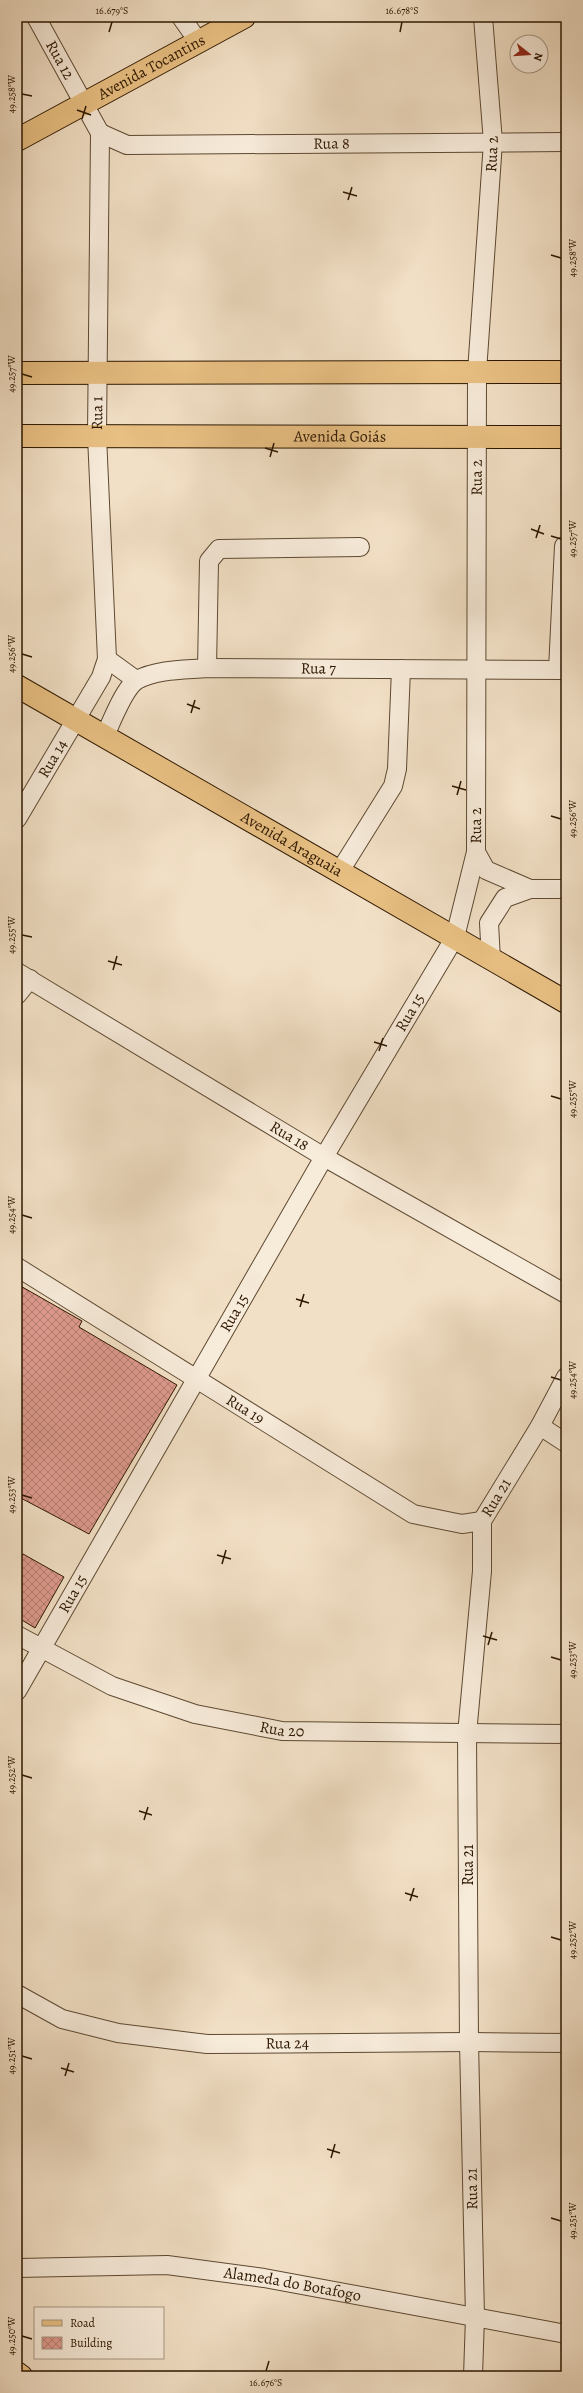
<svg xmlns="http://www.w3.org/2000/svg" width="583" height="2393" font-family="Alegreya,serif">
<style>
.building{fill:url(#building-cross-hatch);stroke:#2d1701}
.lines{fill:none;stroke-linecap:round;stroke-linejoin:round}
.minor-casing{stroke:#5e4932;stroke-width:20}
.major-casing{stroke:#2d1701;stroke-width:24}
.minor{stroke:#f7ebda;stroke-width:18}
.major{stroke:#e9c083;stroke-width:22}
.ticks{fill:none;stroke:#2d1701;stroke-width:1.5}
.labels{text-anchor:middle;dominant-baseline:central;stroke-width:4;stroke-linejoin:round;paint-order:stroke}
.street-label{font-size:16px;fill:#2d1701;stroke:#f7ebda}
.neatline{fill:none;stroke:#2d1701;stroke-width:1.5}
.ticks-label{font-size:10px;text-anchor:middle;fill:#2d1701}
</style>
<defs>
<pattern id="building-cross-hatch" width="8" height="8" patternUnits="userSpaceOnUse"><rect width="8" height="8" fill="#de9a8e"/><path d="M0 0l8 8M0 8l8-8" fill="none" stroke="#b47d72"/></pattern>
</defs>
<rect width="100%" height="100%" fill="#f2e0c6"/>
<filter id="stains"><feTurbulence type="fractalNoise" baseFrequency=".005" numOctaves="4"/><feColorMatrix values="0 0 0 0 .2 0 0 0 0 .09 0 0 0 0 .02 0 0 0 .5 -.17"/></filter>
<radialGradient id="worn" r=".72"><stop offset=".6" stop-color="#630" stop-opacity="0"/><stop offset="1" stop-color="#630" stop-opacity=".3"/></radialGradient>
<path class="building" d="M17 1284 82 1321 79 1327 177 1385 89 1534 17 1496Z
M23 1554 64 1577 35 1628 17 1617V1564Z"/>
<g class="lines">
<g class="minor-casing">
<g id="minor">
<path d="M181 17 198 41"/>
<path id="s1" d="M100 133 127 145 566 142"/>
<path d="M107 659 136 680"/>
<path d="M207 668 209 561 219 549 360 547"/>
<path d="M558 670 564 546H566"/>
<path id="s2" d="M105 736C111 722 125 687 137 680 158 669 185 670 207 668L566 670"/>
<path id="s3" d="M17 819 101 677 107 659 97 436 100 133 36 17"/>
<path d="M476 852 486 870 530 889"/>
<path d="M340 871 393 786 397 769 401 669"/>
<path d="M491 960 489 923 505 898 530 889H566"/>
<path id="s4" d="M17 972 324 1157 566 1294"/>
<path d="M17 995 30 979"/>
<path id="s5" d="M17 1267 413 1514 462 1524 482 1521"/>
<path d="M540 1426 566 1443"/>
<path id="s6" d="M17 1635 112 1686 195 1714 282 1731 566 1734"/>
<path id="s7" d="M17 1691 324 1157 455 937 476 852 477 372 493 142 483 17"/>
<path id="s8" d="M17 1994 62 2019 118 2033 207 2044 469 2042 566 2043"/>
<path id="s9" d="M17 2268 167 2265 264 2278 566 2334"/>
<path id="s10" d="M473 2376 475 2317 469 2042 467 1734 482 1571V1521L540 1426 566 1377"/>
</g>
</g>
<g class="major-casing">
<g id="major">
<path id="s11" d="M17 140 244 17"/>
<path d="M17 373 566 372"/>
<path id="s12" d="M17 436 566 437"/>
<path id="s13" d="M17 686 566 1002"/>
<path d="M17 2373 21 2376"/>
</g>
</g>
<use href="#minor" class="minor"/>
<use href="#major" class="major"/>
</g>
<path class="ticks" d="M109 32 112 22M400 32 402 22M22 94 32 96M77 110 91 115M82 119 86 106M343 192 357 196M348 200 352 187M551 255 561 258M22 374 32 377M265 448 278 452M270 457 274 443M531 529 544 534M551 536 561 539M536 538 540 525M22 654 32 657M187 704 200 709M191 713 195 700M452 786 466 790M457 795 461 781M551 816 561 819M22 935 32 937M108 961 122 965M113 970 117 956M374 1042 387 1046M379 1051 383 1038M551 1096 561 1099M22 1215 32 1218M296 1299 309 1303M300 1307 304 1294M551 1377 561 1380M22 1495 32 1498M217 1555 231 1559M222 1564 226 1550M483 1636 497 1640M488 1645 492 1632M551 1657 561 1660M22 1775 32 1778M139 1811 152 1815M144 1820 148 1807M405 1893 418 1897M410 1901 414 1888M551 1937 561 1940M22 2056 32 2059M61 2068 74 2072M65 2076 69 2063M327 2149 340 2153M331 2158 335 2144M551 2218 561 2221M22 2336 32 2339M266 2371 269 2361"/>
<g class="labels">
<g class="street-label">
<text transform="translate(60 60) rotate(61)">Rua 12</text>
<text stroke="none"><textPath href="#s11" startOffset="153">Avenida Tocantins</textPath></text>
<text stroke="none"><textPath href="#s1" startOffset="234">Rua 8</textPath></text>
<text stroke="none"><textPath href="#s7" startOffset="1658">Rua 2</textPath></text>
<text stroke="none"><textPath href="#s3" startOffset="430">Rua 1</textPath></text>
<text stroke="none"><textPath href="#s12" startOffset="323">Avenida Goiás</textPath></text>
<text stroke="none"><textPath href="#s7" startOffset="1334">Rua 2</textPath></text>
<text stroke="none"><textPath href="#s2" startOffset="248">Rua 7</textPath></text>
<text stroke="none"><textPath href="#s3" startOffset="70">Rua 14</textPath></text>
<text stroke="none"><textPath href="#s7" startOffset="986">Rua 2</textPath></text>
<text stroke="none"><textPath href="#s13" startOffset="317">Avenida Araguaia</textPath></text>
<text stroke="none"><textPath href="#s7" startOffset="784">Rua 15</textPath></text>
<text stroke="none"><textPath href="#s4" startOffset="318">Rua 18</textPath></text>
<text stroke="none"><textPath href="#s7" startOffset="436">Rua 15</textPath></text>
<text stroke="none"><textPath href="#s5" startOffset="269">Rua 19</textPath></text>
<text stroke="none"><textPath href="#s10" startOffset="883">Rua 21</textPath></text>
<text stroke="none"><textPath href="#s7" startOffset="112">Rua 15</textPath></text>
<text stroke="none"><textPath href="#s6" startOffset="284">Rua 20</textPath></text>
<text transform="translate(468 1865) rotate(-90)">Rua 21</text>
<text stroke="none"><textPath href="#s8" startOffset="279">Rua 24</textPath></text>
<text transform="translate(472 2189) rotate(-91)">Rua 21</text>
<text stroke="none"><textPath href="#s9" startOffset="277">Alameda do Botafogo</textPath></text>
</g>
</g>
<rect width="583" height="2393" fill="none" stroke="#f2e0c6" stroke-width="44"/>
<rect x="34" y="2307" width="130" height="52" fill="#f7ebda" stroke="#a69683"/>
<rect x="42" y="2320" width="20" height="6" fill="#e9c083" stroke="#a69683"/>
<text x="70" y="2327" font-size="12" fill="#2d1701">Road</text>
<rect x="42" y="2337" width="20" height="12" fill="url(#building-cross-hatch)" stroke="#a69683"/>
<text x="70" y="2347" font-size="12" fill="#2d1701">Building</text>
<g transform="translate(529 54) rotate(107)"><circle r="19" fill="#f7ebda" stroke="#a69683"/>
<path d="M0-3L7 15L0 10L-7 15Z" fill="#8f2418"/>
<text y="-6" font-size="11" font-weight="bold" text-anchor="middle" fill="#2d1701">N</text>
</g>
<rect x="22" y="22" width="539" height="2349" class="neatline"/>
<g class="ticks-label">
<text x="112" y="14">16.679°S</text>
<text x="402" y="14">16.678°S</text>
<text transform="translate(11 94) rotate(-90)" y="4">49.258°W</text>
<text transform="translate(572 258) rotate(-90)" y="4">49.258°W</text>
<text transform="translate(11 374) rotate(-90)" y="4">49.257°W</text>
<text transform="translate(572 539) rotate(-90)" y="4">49.257°W</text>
<text transform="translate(11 654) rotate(-90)" y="4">49.256°W</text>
<text transform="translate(572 819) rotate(-90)" y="4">49.256°W</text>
<text transform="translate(11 935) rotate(-90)" y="4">49.255°W</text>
<text transform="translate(572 1099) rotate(-90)" y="4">49.255°W</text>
<text transform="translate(11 1215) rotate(-90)" y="4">49.254°W</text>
<text transform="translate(572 1380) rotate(-90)" y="4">49.254°W</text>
<text transform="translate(11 1495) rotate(-90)" y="4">49.253°W</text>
<text transform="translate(572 1660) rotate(-90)" y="4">49.253°W</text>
<text transform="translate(11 1775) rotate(-90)" y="4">49.252°W</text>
<text transform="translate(572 1940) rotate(-90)" y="4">49.252°W</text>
<text transform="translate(11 2056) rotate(-90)" y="4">49.251°W</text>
<text transform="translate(572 2221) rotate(-90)" y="4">49.251°W</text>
<text transform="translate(11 2336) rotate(-90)" y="4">49.250°W</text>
<text x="266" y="2386">16.676°S</text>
</g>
<rect width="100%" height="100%" filter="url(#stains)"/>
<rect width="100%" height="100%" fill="url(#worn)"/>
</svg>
